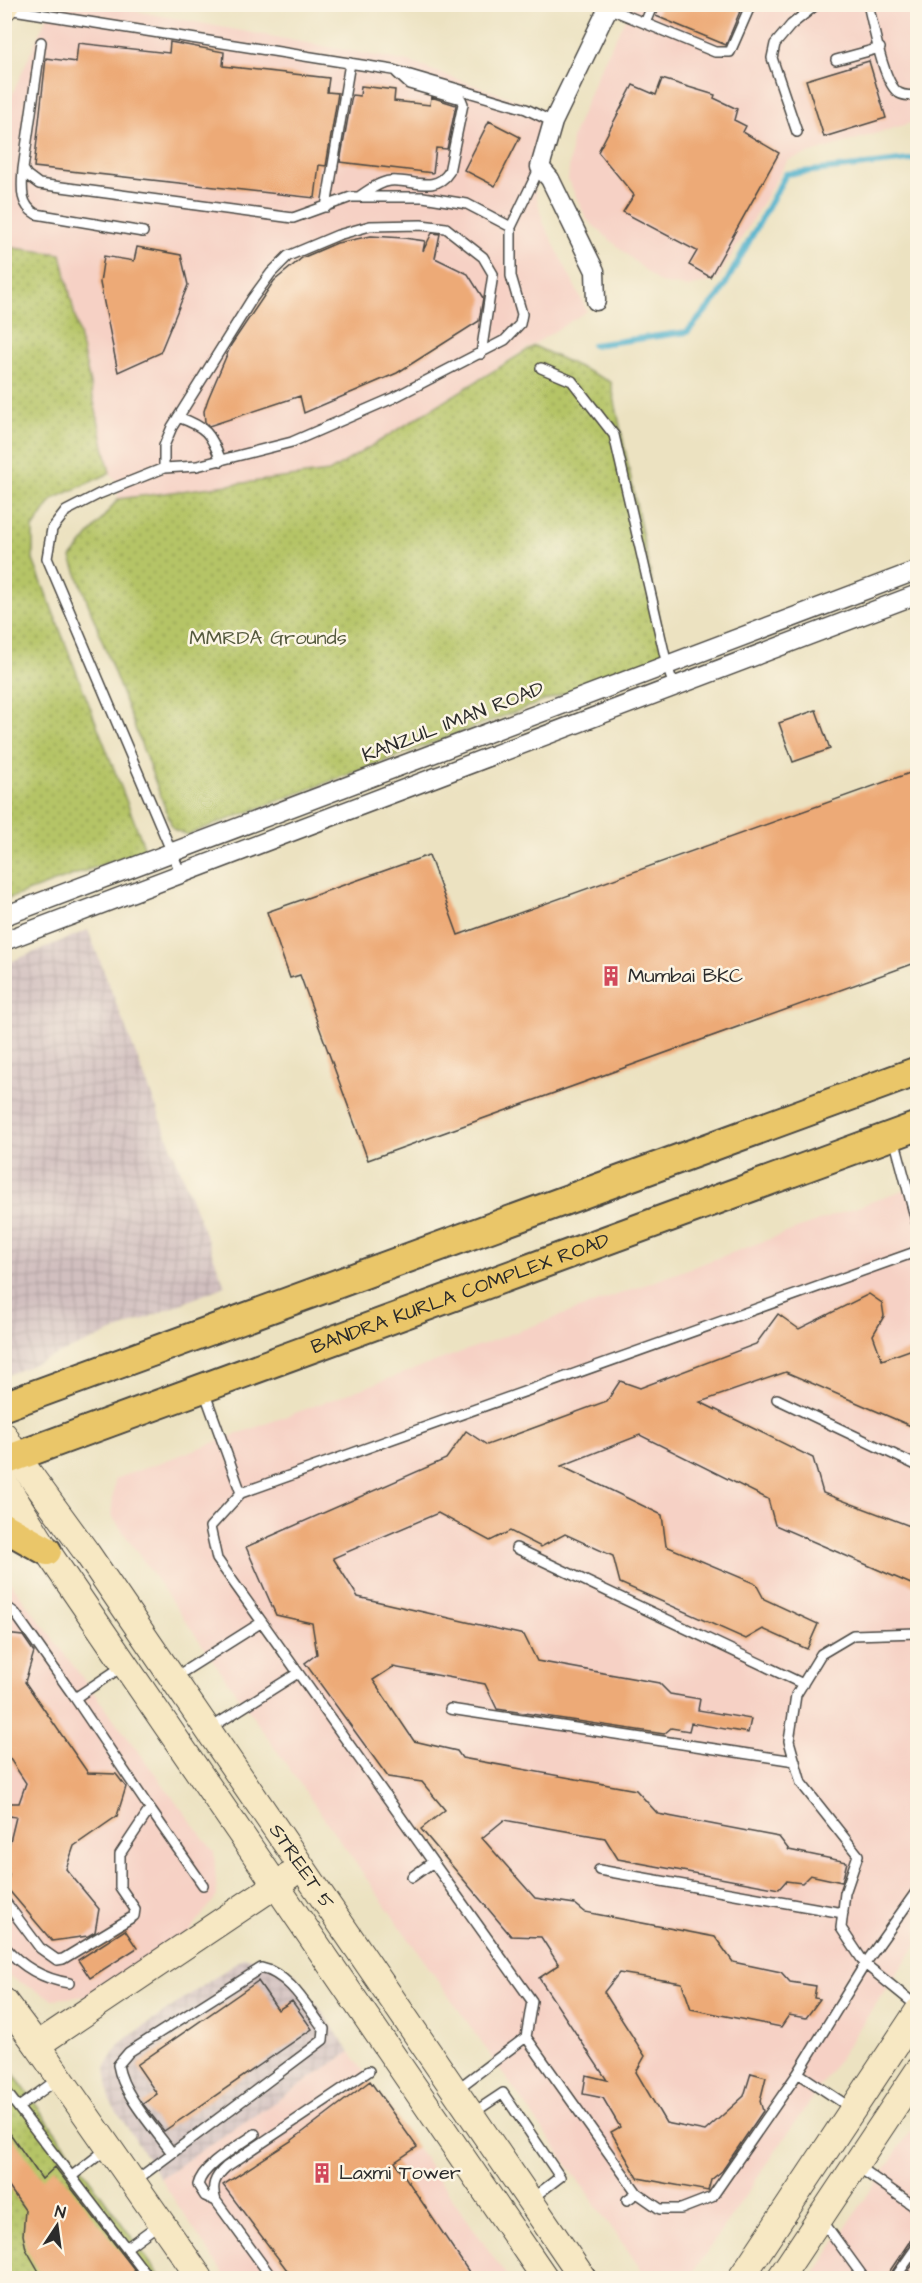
<svg xmlns="http://www.w3.org/2000/svg" width="922" height="2283" font-family="'Architects Daughter',sans-serif">
<style>
.built{fill:#f6d1c5}
.industrial{fill:url(#industrial-grid)}
.green{fill:url(#green-dots);stroke:#707848;stroke-width:1.5}
.lines{fill:none;stroke-linecap:round;stroke-linejoin:round}
.stream{stroke:#4db0cc;stroke-width:6}
.building{fill:#edaa77}
.lane-casing{stroke:#484642;stroke-width:12}
.street-casing{stroke:#484642;stroke-width:21}
.secondary-casing{stroke:#484642;stroke-width:28}
.primary-casing{stroke:#484642;stroke-width:32}
.lane{stroke:#fff;stroke-width:9}
.street{stroke:#fff;stroke-width:18}
.secondary{stroke:#f7e8c3;stroke-width:26}
.primary{stroke:#eac669;stroke-width:28}
.labels{text-anchor:middle;dominant-baseline:central;stroke-width:5;stroke-linejoin:round;paint-order:stroke}
.park-label{font-size:20px;fill:#54593d;stroke:#fcf5e5}
.street-label{font-size:20px;fill:#2b2b2b;stroke:#fcf5e5}
.poi-label{font-size:20px;fill:#2b2b2b;stroke:#fcf5e5;text-anchor:start}
</style>
<defs>
<pattern id="industrial-grid" width="8" height="8" patternUnits="userSpaceOnUse" patternTransform="scale(1.5)"><rect width="8" height="8" fill="#d1bfbf"/><path d="M0 4h8M4 0v8" fill="none" stroke="#b4a4a4"/></pattern>
<pattern id="green-dots" width="8" height="8" patternUnits="userSpaceOnUse" patternTransform="scale(1.5)"><rect width="8" height="8" fill="#b5c466"/><path d="M2 2h.1M6 6h.1" fill="none" stroke="#939f54" stroke-width="1.8" stroke-linecap="round"/></pattern>
</defs>
<rect width="100%" height="100%" fill="#fcf5e5"/>
<filter id="ink" filterUnits="userSpaceOnUse"><feTurbulence type="fractalNoise" baseFrequency=".0167" numOctaves="2"/><feDisplacementMap in="SourceGraphic" scale="12" xChannelSelector="R" yChannelSelector="G"/><feConvolveMatrix kernelMatrix="1 2 1 2 8 2 1 2 1" color-interpolation-filters="sRGB"/></filter>
<filter id="wash" filterUnits="userSpaceOnUse"><feTurbulence type="fractalNoise" baseFrequency=".008" numOctaves="4" result="noise"/><feDisplacementMap in="SourceGraphic" scale="24" xChannelSelector="R" yChannelSelector="G"/><feGaussianBlur stdDeviation="1.35" result="paint"/><feColorMatrix in="noise" values="0 0 0 0 0 0 0 0 0 0 0 0 0 0 0 0 0 1.4 0 .05"/><feComposite in="paint" operator="in"/></filter>
<g filter="url(#wash)">
<rect width="100%" height="100%" fill="#ece2c1"/>
<path class="built" d="M52 5H103L409 62 544 110 531 174 543 222 587 311 329 472 118 499 117 482 110 473 61 255 5 247V111Z
M632 5H917V121L788 160 717 280 688 287 660 283 587 220 568 180 572 138 597 75Z
M917 1185V1944L689 2278H647L111 1515 115 1479Z
M4 1574 214 1852 217 1896 182 1941 101 1995 52 1999 5 1974Z
M350 2052 508 2278H226L160 2178Z
M917 2121V2278H812Z"/>
<path class="industrial" d="M88 930 225 1286 5 1376V964Z
M243 1958 267 1959 295 1974 350 2052 160 2178 110 2101 105 2068 120 2043Z"/>
<path class="green" d="M5 247 61 254 110 473 53 499 33 528V560L145 849 5 900Z
M534 346 611 382 667 655 187 835 173 829 71 558 118 499 329 472Z
M5 2062 161 2278H5Z"/>
<g class="lines">
<path class="stream" d="M593 345 687 332 719 296 786 174 918 159"/>
</g>
<g id="blocks">
<path class="building" d="M661 4H743L726 45 656 16Z
M170 42 224 52 223 66 329 78 327 92 338 93 326 166 319 165 315 198 34 167 46 58 76 62 78 43 169 53Z
M869 61 886 118 824 137 806 80Z
M662 79 715 95 714 98 737 109 734 120 746 126 743 132 779 153 710 277 689 265 697 251 623 212 634 195 598 152 633 85 656 95Z
M361 86 395 90 394 101 430 105 431 97 456 105 447 149 436 148 433 173 340 162 352 95 360 96Z
M489 121 520 137 495 186 464 170Z
M432 233 440 234 435 258 468 274 483 298 479 321 397 373 304 413 300 396 209 426 205 422 204 411 208 399 231 345 274 281 302 258 337 243 371 236 404 238 425 241 423 251Z
M137 247 181 255 188 285 160 353 118 372 100 283 104 256 134 261Z
M816 710 830 749 793 762 779 723Z
M918 770V962L368 1160 300 975 290 978 267 912 429 855 458 935Z
M869 1294 882 1303 884 1316 873 1335 882 1360 918 1347V1429L786 1372 700 1402 813 1458 823 1493 918 1529V1587L775 1525 768 1499 640 1435 561 1466 662 1515 666 1546 756 1584 764 1599 818 1624 807 1649 763 1629 746 1639 620 1583 613 1556 565 1534 541 1547 510 1531 490 1541 438 1513 333 1558 358 1597 524 1635 537 1661 659 1683 670 1694 700 1699 698 1710 751 1719 748 1733 691 1723 689 1731 671 1728 664 1734 497 1709 485 1684 393 1667 373 1680 414 1741 457 1751 462 1758 636 1790 658 1814 779 1837 789 1850 847 1862 842 1882 810 1875 802 1883 786 1881 779 1889 618 1859 605 1838 504 1820 482 1838 535 1898 575 1904 585 1912 715 1937 733 1962 781 1972 790 1982 816 1986 814 1998 820 1999 806 2018 789 2015 781 2027 691 2009 682 1983 619 1973 604 1992 645 2056 636 2072 666 2123 705 2131 744 2096 751 2073 766 2077 760 2101 763 2111 722 2171 711 2180 708 2191 638 2178 611 2132 620 2127 603 2098 583 2094 586 2075 607 2080 539 1978 559 1965 541 1937 511 1936 421 1829 445 1810 422 1782 388 1777 305 1663 317 1654 312 1623 276 1615 246 1547 446 1459 466 1431 487 1445 607 1401 620 1381 640 1388 756 1344 778 1314 799 1329Z
M4 1634 23 1636 34 1652 25 1682 88 1773 116 1774 126 1787 117 1816 74 1846 66 1869 99 1909 95 1932 88 1936 52 1941 7 1888 9 1874H4V1866L16 1817 4 1815V1803H19L26 1783 4 1750Z
M125 1930 137 1948 90 1978 78 1960Z
M258 1981 278 2010 292 2001 312 2029 164 2131 143 2104 157 2094 137 2065Z
M370 2081 417 2147 395 2162 473 2278H293L223 2185 291 2141Z
M4 2125 42 2179 55 2167 141 2278H44L41 2275 26 2249 23 2235 25 2210 4 2180Z
M918 2229V2238L912 2241 888 2278H885Z
M918 2258V2278H903Z"/>
</g>
</g>
<g filter="url(#ink)">
<use href="#blocks" fill-opacity="0" stroke="#484642" stroke-width="1.5"/>
<g class="lines">
<g class="lane-casing">
<path id="lane" d="M868 4C873 23 883 84 899 93 904 96 913 96 918 95
M608 8 715 52H730L751 4
M7 9 393 70 526 109 553 122
M645 23 653 4
M41 42 23 169 27 175 39 184 293 218 351 197H423L467 204 511 227
M836 60 880 48
M797 132 772 58 775 44 791 25 817 4
M23 169C22 186 19 205 36 214L143 232
M360 196C369 190 380 182 390 181 412 179 435 194 449 172L463 104 461 99 409 84 397 73
M326 207 350 63
M541 368 572 381 614 435 667 665 674 687
M178 417C206 427 211 433 221 461
M164 468V446L172 427 252 299 271 273 288 256 338 235 370 226 421 225 446 228 483 257 493 274 481 354
M181 874 47 558 52 529 66 511 99 494 164 468 197 466 292 442 393 398 505 340 520 324 522 314 511 276V227L540 167
M894 1138 918 1228
M204 1391 241 1493
M777 1399 918 1466
M516 1548 803 1684
M4 1605 15 1613 75 1698
M918 1633 853 1635 821 1654 796 1695 789 1741 801 1783 858 1855 845 1893 841 1928 865 1964 918 2007
M175 1677 262 1622
M450 1709 795 1761
M209 1729 298 1673
M150 1809 203 1885
M599 1870 843 1913
M412 1877 433 1862
M4 1900 40 1948 57 1960 63 1959 134 1916 135 1909 120 1887V1854L150 1809 75 1698 123 1666
M4 1946C21 1966 43 1979 69 1983
M798 2073 851 2108
M4 2089 126 2248 159 2224
M456 2090 526 2037
M19 2107 58 2079
M473 2113 503 2093 560 2177 530 2200
M857 2166 918 2209
M72 2176 108 2148
M135 2181 323 2040 324 2029C307 2007 290 1974 261 1968L129 2052 118 2065C123 2095 154 2128 172 2153
M637 2193 526 2037 532 2001 217 1559 210 1527 241 1493 918 1251
M627 2200 637 2193 660 2209H681L712 2197 798 2073 865 1964 918 1889
M216 2201 205 2196 198 2185C202 2165 239 2146 255 2134
M822 2220 864 2278
M126 2248 149 2278
M272 2278 216 2201C211 2186 214 2178 226 2167L369 2071
M895 2278 918 2245"/>
</g>
<g class="street-casing">
<path id="street" d="M596 301 595 271 550 179 540 167 553 122 610 4
M4 916 918 570
M4 941 918 594"/>
</g>
<g class="secondary-casing">
<g id="secondary">
<path d="M4 8 6 4"/>
<path id="s1" d="M4 1435 17 1457 87 1553 583 2278"/>
<path d="M4 1482 47 1551 545 2278"/>
<path d="M4 2001 37 2045 200 2278"/>
<path d="M37 2045 289 1876"/>
<path d="M741 2278 918 2011"/>
<path d="M780 2278 918 2071"/>
</g>
</g>
<g class="primary-casing">
<g id="primary">
<path d="M4 1406 918 1071"/>
<path id="s2" d="M4 1461 918 1126"/>
<path d="M4 1527 47 1551"/>
</g>
</g>
<use href="#lane" class="lane"/>
<use href="#street" class="street"/>
<use href="#secondary" class="secondary"/>
<use href="#primary" class="primary"/>
</g>
</g>
<defs>
<g id="building-bare" transform="scale(1.62)"><path d="M-4-6H4V6H1V3H-1V6H-4ZM-2.5-4.3h1.7v1.8h-1.7ZM.8-4.3h1.7v1.8H.8ZM-2.5-1h1.7V.8h-1.7ZM.8-1h1.7V.8H.8Z" fill="#d1495b" stroke="#fcf5e5" stroke-width="2.5" paint-order="stroke"/></g>
</defs>
<g fill-rule="evenodd">
<use href="#building-bare" x="611" y="976"/>
<use href="#building-bare" x="322" y="2173"/>
</g>
<g class="labels">
<g class="park-label">
<text x="268" y="638">MMRDA Grounds</text>
</g>
<g class="street-label">
<text transform="translate(453 722) rotate(-21)">KANZUL IMAN ROAD</text>
<text stroke="none"><textPath href="#s2" startOffset="486">BANDRA KURLA COMPLEX ROAD</textPath></text>
<text stroke="none"><textPath href="#s1" startOffset="524">STREET 5</textPath></text>
</g>
<g class="poi-label">
<text x="628" y="976">Mumbai BKC</text>
<text x="339" y="2173">Laxmi Tower</text>
</g>
</g>
<rect width="922" height="2283" fill="none" stroke="#fcf5e5" stroke-width="24"/>
<g transform="translate(57 2226) rotate(13)" stroke="#fcf5e5" stroke-width="4.5" paint-order="stroke">
<path d="M0-4.5L10 22L0 15L-10 22Z" fill="#2b2b2b"/>
<text y="-9" font-size="16" font-weight="bold" text-anchor="middle" fill="#2b2b2b">N</text>
</g>
</svg>
